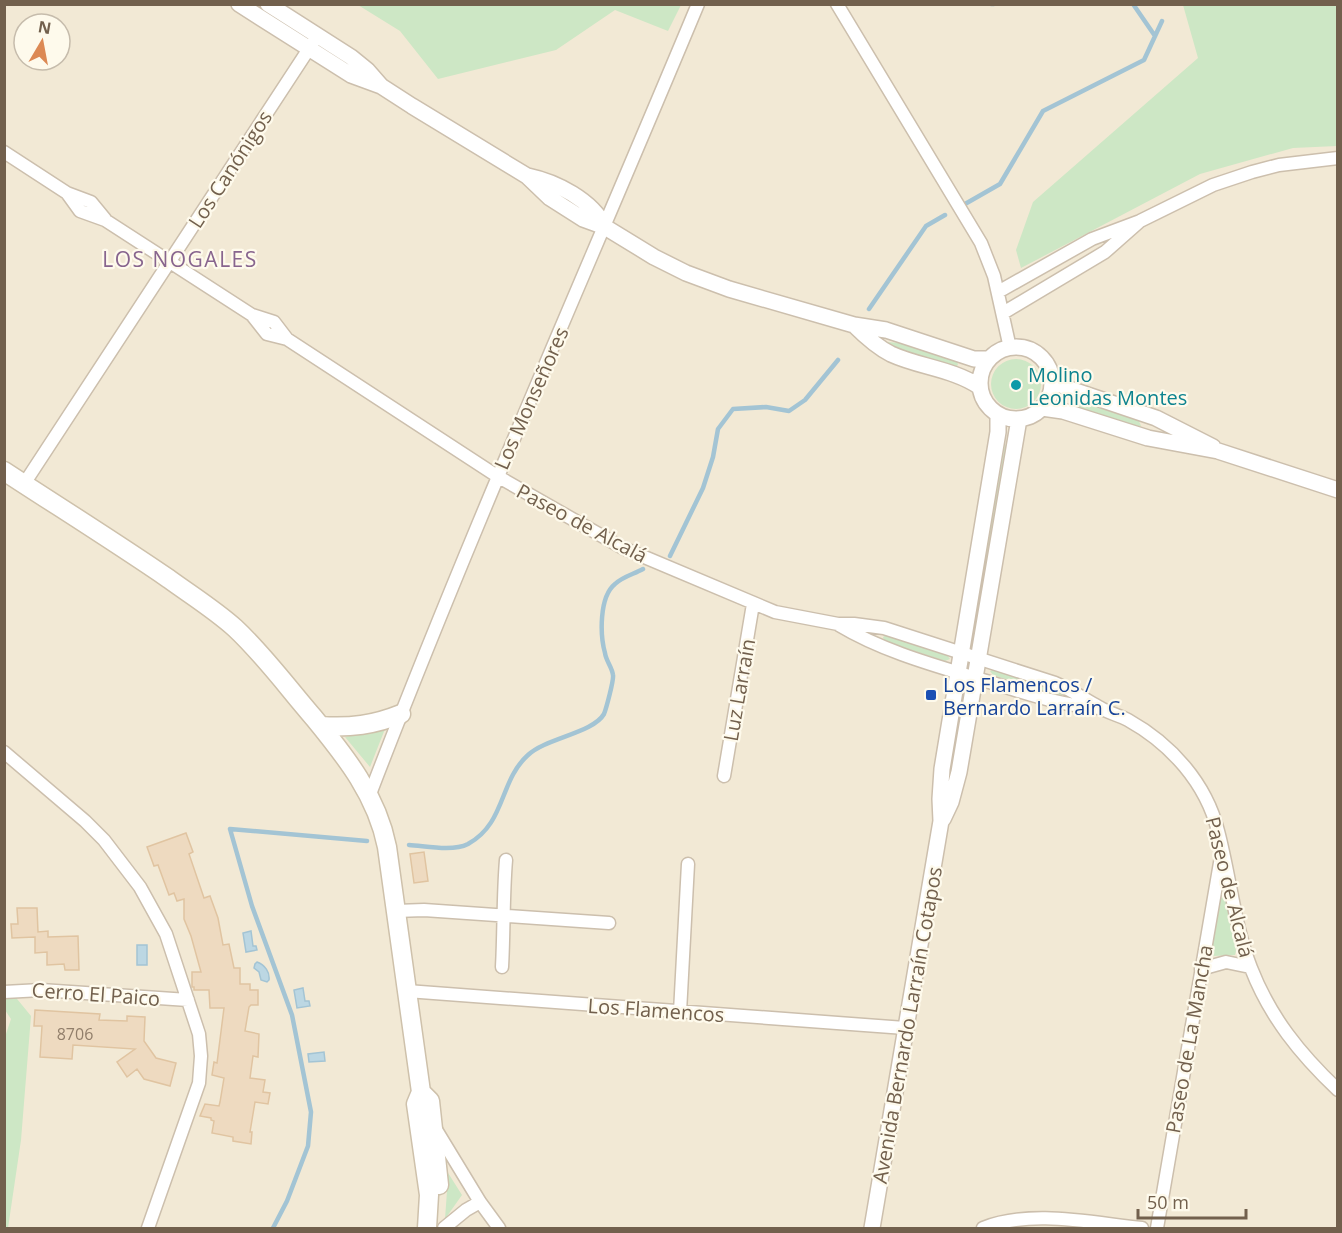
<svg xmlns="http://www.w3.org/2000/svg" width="1342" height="1233" font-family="'Open Sans',sans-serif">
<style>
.residential{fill:#f2e9d5;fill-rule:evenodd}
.green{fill:#cde7c5}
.water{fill:#bcd7e3;stroke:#a3c4d4;stroke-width:1.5}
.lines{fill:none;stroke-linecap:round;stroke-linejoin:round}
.stream{stroke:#a3c4d4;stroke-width:4.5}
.building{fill:#eedac0;stroke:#e0c4a1;stroke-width:1.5}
.minor-casing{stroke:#ccbfad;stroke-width:15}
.tertiary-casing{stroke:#ccbfad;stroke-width:18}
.secondary-casing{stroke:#cec1ab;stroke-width:21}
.minor{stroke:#fff;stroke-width:12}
.tertiary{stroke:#fff;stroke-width:15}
.secondary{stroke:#fff;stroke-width:18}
.culture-dot{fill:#0f9aa8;stroke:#fefaec;stroke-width:2}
.transit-dot{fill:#1a4fb4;stroke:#fefaec;stroke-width:2}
.labels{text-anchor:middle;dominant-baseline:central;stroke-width:4.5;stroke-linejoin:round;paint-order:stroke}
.number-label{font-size:16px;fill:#917e6a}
.street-label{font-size:20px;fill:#72604d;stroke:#fefaec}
.culture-label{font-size:20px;fill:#0d838f;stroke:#fefaec;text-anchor:start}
.transit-label{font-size:20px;fill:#164399;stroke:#fefaec;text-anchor:start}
.neighbourhood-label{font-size:21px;letter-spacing:1.5px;fill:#88658e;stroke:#fefaec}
</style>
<rect width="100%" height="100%" fill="#fbf6e6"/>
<path class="residential" d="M5 5H1337V1228H5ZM24 24H60V60H24Z"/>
<path class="green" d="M358 5H681L668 31 615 10 556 50 438 79 400 31Z
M1183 5H1337V146L1293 148 1200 174 1021 268 1016 250 1033 202 1198 58Z
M885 342 903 343 956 360 958 364 956 369 905 354Z
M991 384a25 25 0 1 1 50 0a25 25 0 1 1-50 0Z
M1078 401 1139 421 1141 426 1137 428 1075 407 1074 403Z
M1005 444 1007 448 956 750 953 751H952Z
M886 635 947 655 950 659 945 661 884 641 883 637Z
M993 670 1061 691 1063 694 1059 697 993 675 990 671Z
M385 729 370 767 345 737Z
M1224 896 1227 899 1236 951 1235 955 1213 956 1211 949 1220 899Z
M4 983 31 1016 21 1140 8 1228H4V1040L11 1019 5 1010Z
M443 1165 462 1195 445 1219 447 1191Z"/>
<path class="water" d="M251 931 253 946H256L257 950 246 952 243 933Z
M137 945H147V965H137Z
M257 962C265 965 270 972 269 980L267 982 261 980 259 972 254 968 255 964Z
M303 988 305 1001H309L310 1006 297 1008 294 990Z
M324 1052 325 1061 309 1062 308 1054Z"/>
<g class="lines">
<path class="stream" d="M991 4H994
M1133 4 1155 36
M965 204 1000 184 1043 111 1144 60 1162 21
M869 309 926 226 945 215
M670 556 703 488 713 457 718 429 733 409 766 407 789 411 805 400 838 360
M409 845C426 846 452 852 468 844 506 823 499 781 528 755 546 738 593 733 604 714 606 709 614 680 613 675 612 667 606 661 605 653 600 635 599 597 615 584 622 577 634 574 643 569
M273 1228 287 1201 308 1146 311 1112 292 1015 252 906 230 829 367 841"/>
</g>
<path class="building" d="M1010 385a6 6 0 1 1 12 0a6 6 0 1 1-12 0Z
M186 833 193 852 189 854 204 898 210 896 218 918 223 945 229 944 234 968H240V984H250V990H258V1005H251L249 1007 245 1031 259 1034 258 1057 253 1056 250 1078 265 1080 263 1092 270 1093 268 1104 255 1102 250 1132H252L251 1144 233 1141V1137L212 1133 214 1121 211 1120V1118L200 1116 205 1104 219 1106 220 1102 224 1078 212 1075 214 1062 217 1063 224 1008H210L209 990H194V987H192V972H201L191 936 184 919V899L177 901 174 893 169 895 158 865 154 866 147 847Z
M424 852 428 881 414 883 410 854Z
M17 908H37L38 932 48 931V937L78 936 79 970H65L64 964 47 965V952L35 953V937L12 938 11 924H18Z
M35 1010 100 1014 99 1020 127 1021V1016L145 1017 144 1041 156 1058 176 1063 170 1086 144 1079 137 1069 127 1077 117 1062 135 1049 73 1045 72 1059 40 1057 42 1026H34Z"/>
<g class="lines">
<g class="minor-casing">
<path id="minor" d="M837 4 981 243 994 276 1010 348
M4 152 67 193 91 202 105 219
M67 193 80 211 105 220 252 315 274 322 287 339
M998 292 1092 239 1140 221 1213 185 1252 172 1279 165 1338 158
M1003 313 1105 252 1139 222
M252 315 267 334 287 339 497 476 623 548 775 612 838 624H854L884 628 1055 683C1072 690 1084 699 1099 707 1108 713 1119 715 1128 720 1171 744 1206 783 1218 831 1230 876 1234 924 1251 968 1270 1017 1300 1054 1338 1090
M24 484 314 41
M839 625C884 652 937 666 986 681 1026 693 1057 705 1099 708
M4 752 85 821 104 840 140 887 166 934 199 1034 201 1056 199 1083 148 1228
M724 776 753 604
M370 794C472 528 588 268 698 4
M396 911 424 910 609 923
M502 967C504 931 503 896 506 860
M1201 969 1226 962 1250 967
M407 991 905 1028
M4 992 41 990 188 1000
M680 1012 688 864
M435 1128 480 1202 499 1228
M444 1228 466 1210 480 1202
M983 1228C1031 1209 1092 1223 1142 1228
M1157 1228 1221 857"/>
</g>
<g class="tertiary-casing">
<path id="tertiary" d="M239 4 351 75 381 86
M268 4 351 57 367 70 381 86 412 106 527 176 550 198 583 219 605 227 654 257 686 273 729 289 854 325 886 330 974 359H989
M528 176C556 182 592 200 605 227
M854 325C865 336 877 347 891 354 919 367 954 369 980 387
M980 383a36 36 0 1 1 72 0a36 36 0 1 1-72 0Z
M1052 380 1067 388 1156 418 1213 447
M1042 408 1063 411 1148 438 1218 451 1338 490
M943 819 951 802 959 772 1019 419
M872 1228 941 821 940 799 942 769 998 432V415"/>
</g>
<g class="secondary-casing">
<path id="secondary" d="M4 471C59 507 115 542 169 579 191 595 215 610 235 628 264 655 288 688 314 718 346 757 377 796 387 847L421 1092 416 1104 429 1195 427 1228
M321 726C350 728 374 725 401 714
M421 1092 430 1101 439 1185"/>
</g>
<use href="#minor" class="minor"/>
<use href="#tertiary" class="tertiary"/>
<use href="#secondary" class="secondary"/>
</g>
<circle class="culture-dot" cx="1016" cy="385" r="6"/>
<rect class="transit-dot" x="925" y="689" width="12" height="12" rx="3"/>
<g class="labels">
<g class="number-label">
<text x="75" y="1034">8706</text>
</g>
<g class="street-label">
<text transform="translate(230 169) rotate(-57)">Los Canónigos</text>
<text transform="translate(531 398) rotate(-66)">Los Monseñores</text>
<text transform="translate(582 523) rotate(28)">Paseo de Alcalá</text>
<text transform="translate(739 690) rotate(-80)">Luz Larraín</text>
<text transform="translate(1230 887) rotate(76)">Paseo de Alcalá</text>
<text transform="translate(96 994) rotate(4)">Cerro El Paico</text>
<text transform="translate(656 1010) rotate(4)">Los Flamencos</text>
<text transform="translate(907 1025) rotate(-80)">Avenida Bernardo Larraín Cotapos</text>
<text transform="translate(1189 1039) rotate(-80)">Paseo de La Mancha</text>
</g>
<g class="culture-label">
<text x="1028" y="374">Molino<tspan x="1028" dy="23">Leonidas Montes</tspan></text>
</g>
<g class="transit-label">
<text x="943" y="684">Los Flamencos /<tspan x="943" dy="23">Bernardo Larraín C.</tspan></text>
</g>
<g class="neighbourhood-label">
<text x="180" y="259">LOS NOGALES</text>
</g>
</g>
<rect width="1342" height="1233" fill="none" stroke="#72604d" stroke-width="12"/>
<g transform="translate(42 42) rotate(10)"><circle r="28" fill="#fefaec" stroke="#c6bcac" stroke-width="1.5"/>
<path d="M0-4.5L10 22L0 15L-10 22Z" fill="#dc8954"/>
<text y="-9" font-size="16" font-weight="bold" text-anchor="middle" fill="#72604d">N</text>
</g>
<path d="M1138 1209v9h108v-9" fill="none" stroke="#72604d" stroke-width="3"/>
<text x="1147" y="1209" font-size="18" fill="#72604d" stroke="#fefaec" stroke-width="4.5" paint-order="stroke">50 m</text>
</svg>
